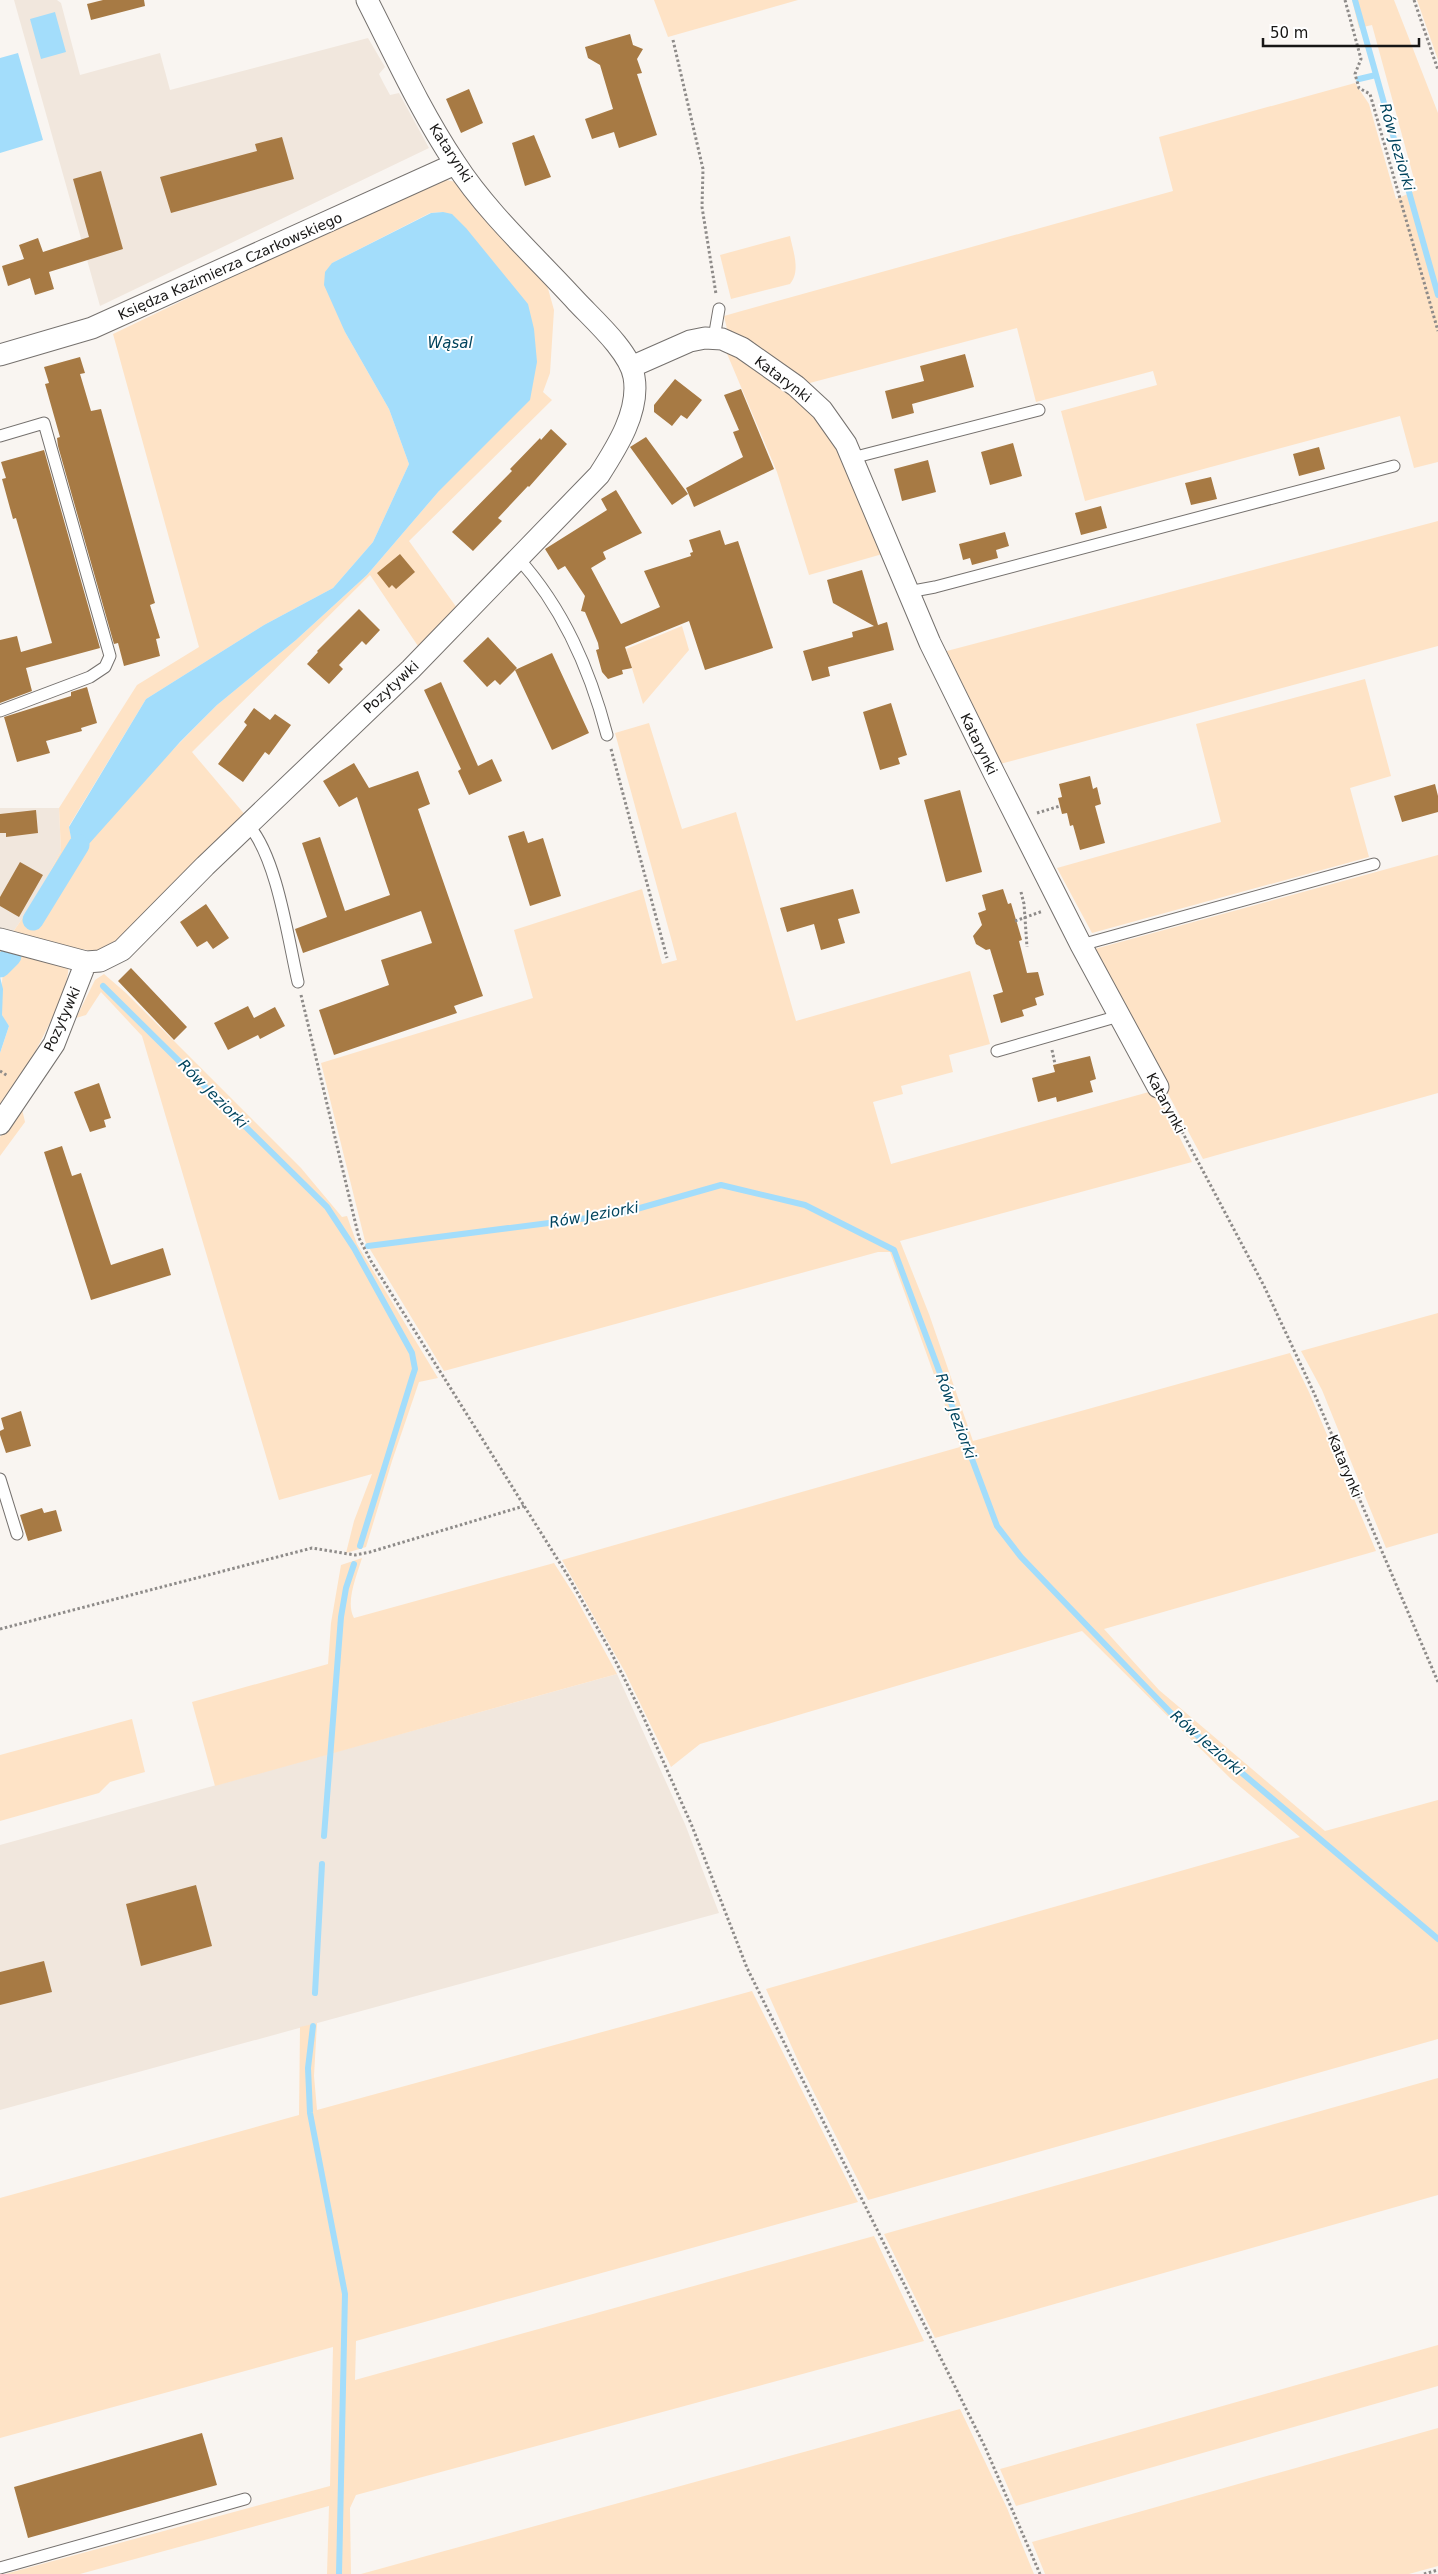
<svg xmlns="http://www.w3.org/2000/svg" width="1438" height="2574" font-family="'DejaVu Sans',sans-serif">
<style>
.built{fill:#f1e7dd}
.green{fill:#fee3c6;fill-rule:evenodd}
.water{fill:#a3ddfb}
.lines{fill:none;stroke-linecap:round;stroke-linejoin:round}
.stream{stroke:#a3ddfb;stroke-width:6}
.canal{stroke:#a3ddfb;stroke-width:21}
.building{fill:#a77a44}
.service-casing{stroke:#75716e;stroke-width:13}
.minor-casing{stroke:#75716e;stroke-width:23}
.path{stroke:#8e8b89;stroke-width:3;stroke-dasharray:2.5 2.5;stroke-linecap:butt}
.service{stroke:#fff;stroke-width:11}
.minor{stroke:#fff;stroke-width:21}
.labels{text-anchor:middle;dominant-baseline:central;stroke-width:4;stroke-linejoin:round;paint-order:stroke}
.street-label{font-size:14px;fill:#171615;stroke:#fff}
.water-label{font-size:15px;font-style:italic;fill:#01445d;stroke:#fff}
</style>
<rect width="100%" height="100%" fill="#f9f5f1"/>
<path class="built" d="M14 0H57L61 3 80 75 160 53 170 90 368 38 385 67 379 74 384 84 390 95 399 93 429 148 100 306Z
M0 808H59L61 851 37 897 13 932 0 929Z
M617 1674 685 1824 719 1913 0 2110V1845Z"/>
<path class="green" d="M654 0H798L668 37Z
M1352 0H1394L1438 113V462L1414 468 1400 416 1085 501 1061 411 1157 385 1153 371 1036 402 1017 328 806 384 727 329 724 316 738 312 1173 191 1159 137 1355 83 1369 104 1396 199 1417 190 1372 25 1359 28Z
M1417 0H1438V60Z
M446 180 456 182 547 285 554 310 550 373 543 392 552 400 409 541 457 608 418 646 370 575 192 752 246 816 117 942 97 951 79 949 13 932 37 897 61 851 59 808 137 685 199 647 113 334 269 259ZM443 212 439 491 367 575 296 640 217 705 79 845 71 838 69 826 146 699 264 625 333 588 373 542 409 464 389 409 345 332 332 263 430 213Z
M790 236C793 251 801 271 790 284L731 299 720 255Z
M725 349 804 402 831 434 886 553 809 575 777 472Z
M1438 521V646L1000 764 943 652Z
M682 626 689 650 643 704 626 649Z
M1365 679 1391 776 1350 788 1369 857 1092 933 1057 868 1221 822 1196 724Z
M649 723 682 829 736 812 796 1021 970 971 990 1044 949 1055 953 1072 901 1086 903 1094 873 1102 891 1164 1156 1090 1192 1162 900 1241 929 1314 973 1441 1290 1353 1309 1392 1376 1551 1104 1629 1159 1690 1325 1831 1438 1800V2039L868 2200 799 2063 766 1989 1300 1837 1230 1778 1082 1631 700 1744 671 1767 625 1672 562 1560 960 1447 890 1252H878L444 1371 365 1241 321 1063 533 998 514 930 642 889 662 964 677 960 615 733Z
M1438 855V1093L1203 1159 1091 950Z
M0 949 68 965C73 991 16 1087 0 1112V1053L9 1026C7 1023 3 1019 2 1015 0 1008 2 971 5 963H0Z
M104 974 126 993 301 1168 342 1217 347 1216 357 1244 438 1378 419 1382 392 1461 366 1547 346 1553 354 1521 372 1474 279 1500 142 1036 101 992 86 1015 76 1018 95 980Z
M22 1109 25 1122 0 1156V1137Z
M1438 1313V1533L1386 1548 1322 1390 1301 1351Z
M362 1558C357 1575 345 1602 354 1618L554 1563 575 1596 617 1674 215 1786 192 1702 328 1664 331 1623 341 1565Z
M132 1719 145 1772 110 1782 99 1793 0 1821V1755Z
M752 1991 858 2202 356 2341 355 2380 874 2236 924 2341 356 2495 350 2508 351 2574H327L329 2506 80 2574H5L330 2486 333 2347 0 2438V2198L299 2115 300 2027 317 2023 314 2076 317 2110Z
M1438 2078V2195L935 2338 884 2234Z
M1438 2345V2386L1016 2506 1000 2469Z
M960 2409 1007 2508 1034 2574H361Z
M1438 2428V2566L1409 2574H1045L1032 2542Z"/>
<path class="water" d="M55 12 66 52 41 59 30 19Z
M18 53 43 140 0 153V58Z
M443 212 452 214 466 228 528 304 534 329 537 362 530 400 439 491 367 575 296 640 217 705 180 742 88 845H79L71 838 69 827 146 699 264 625 333 588 373 542 409 464 389 409 345 332 324 285 325 272 332 263 431 213Z
M0 963 7 964 0 977 3 989 2 1015 9 1026 0 1053Z"/>
<g class="lines">
<path class="stream" d="M1355 0 1438 295
M1359 79 1376 75
M103 986 327 1207 354 1248 412 1353 415 1369 413 1375 360 1546
M368 1246 619 1214 721 1185 805 1205 894 1250 997 1526 1021 1557 1171 1713 1438 1939
M324 1836 341 1617 346 1588 354 1564
M315 1993 322 1864
M313 2026 308 2068 310 2113 345 2294 339 2574"/>
<path class="canal" d="M33 920 79 845
M0 967 11 956"/>
</g>
<path class="building" d="M103 0H144L145 6 91 20 87 4Z
M630 34 633 45 643 49 637 59 642 73 637 74 657 135 619 148 614 132 592 139 585 119 613 109 600 65 588 58 585 47Z
M469 89 483 123 461 133 446 99Z
M534 135 551 177 525 186 512 143Z
M282 137 294 179 171 213 160 177 257 151 255 144Z
M101 171 123 249 49 272 54 289 35 295 30 278 8 286 2 266 24 259 19 245 38 238 43 252 89 237 73 179Z
M965 354 974 387 912 404 914 413 892 419 885 391 924 381 920 366Z
M80 357 85 373 80 374 91 411 101 409 155 603 150 605 160 638 156 639 160 656 124 666 118 643 114 644 58 446 57 438 60 437 45 384 49 383 44 367Z
M675 379 702 400 687 419 681 415 672 426 654 412V405Z
M741 389 774 469 694 507 686 488 743 457 733 432 739 430 724 395Z
M551 429 567 444 529 487 528 486 498 518 502 521 473 551 452 532 512 471 510 469 540 438 541 440Z
M646 437 688 494 672 505 630 447Z
M1013 443 1022 476 990 485 981 452Z
M1319 447 1325 469 1299 476 1293 454Z
M44 450 100 648 26 668 32 691 0 703V640L17 636 21 652 52 643 16 518 13 519 2 479 6 478 1 462Z
M928 460 936 492 902 501 894 469Z
M1211 477 1217 499 1191 505 1185 483Z
M616 490 642 533 603 552 606 559 591 568 621 624 660 607 644 571 691 556 690 553 693 552 689 540 720 530 725 545 738 541 773 648 705 670 689 621 625 647 632 668 622 670 623 674 608 679 602 672 596 650 599 649 598 643 585 612 581 611 585 596 565 566 558 570 545 549 607 510 601 499Z
M1101 506 1107 528 1081 535 1075 513Z
M1005 532 1009 546 996 550 998 558 972 565 970 558 963 560 959 544Z
M400 554 415 572 396 589 392 585 389 588 377 573Z
M862 570 878 625 887 622 894 650 828 667 830 676 812 681 803 651 853 637 852 632 874 626 833 603 827 580Z
M359 609 380 630 366 645 362 641 339 665 343 669 329 684 307 664 318 652 317 651Z
M488 637 517 668 515 670 552 653 589 733 552 750 515 670 500 685 495 680 487 687 463 661Z
M441 682 478 766 492 759 502 781 469 795 458 771 461 769 424 690Z
M87 687 97 723 81 728 82 731 46 741 50 753 17 762 4 717 71 696V692Z
M891 703 907 755 898 758 900 764 880 770 863 712Z
M254 708 270 720 275 714 291 725 269 755 265 752 243 782 218 764 247 725 244 722Z
M354 763 369 788 418 771 430 804 418 809 483 996 454 1006 457 1013 334 1055 319 1010 389 985 381 960 432 943 421 911 303 953 295 929 327 917 302 843 320 837 345 911 390 895 357 797 339 807 323 781Z
M1090 776 1093 789 1097 787 1101 804 1095 806 1105 843 1080 850 1073 825 1070 826 1067 813 1062 814 1058 798 1062 797 1059 784Z
M1435 784 1438 796V812L1402 822 1394 796Z
M960 790 982 872 946 882 924 800Z
M36 810 38 833 6 837V833H0V814Z
M524 831 528 843 543 838 561 896 530 906 508 836Z
M20 862 43 875 19 917 0 906V897Z
M853 889 860 913 838 919 845 943 821 950 814 924 787 932 780 908Z
M1003 889 1008 904 1011 903 1022 940 1019 941 1027 973 1038 972 1044 995 1035 998 1037 1005 1022 1010 1024 1016 1001 1023 993 995 1003 992 990 949 986 950 976 944 973 936 982 925 978 913 986 910 982 895Z
M206 904 229 938 213 949 207 941 197 947 180 922Z
M131 968 187 1027 174 1040 118 981Z
M248 1006 254 1018 275 1007 285 1026 260 1039 258 1035 228 1050 214 1023Z
M1090 1056 1096 1079 1090 1081 1093 1092 1057 1102 1056 1097 1038 1102 1032 1078 1055 1072 1053 1065Z
M99 1083 111 1118 104 1120 106 1127 90 1132 74 1092Z
M62 1146 72 1176 81 1173 111 1265 163 1248 171 1275 91 1300 44 1152Z
M21 1411 31 1446 6 1453 0 1435V1431L4 1429 1 1418Z
M42 1508 44 1513 56 1510 62 1531 28 1541 20 1515Z
M196 1885 212 1946 141 1966 126 1904Z
M44 1961 52 1992 0 2005V1972Z
M202 2433 217 2485 28 2538 14 2487Z"/>
<g class="lines">
<g class="service-casing">
<path id="service" d="M714 338 719 309
M0 436 44 423 110 656 105 667 90 677 0 711
M852 458 1039 410
M518 558C564 609 590 670 607 735
M908 592 935 587 1394 466
M249 826C277 858 288 939 298 982
M1081 945 1374 864
M997 1051 1119 1016
M0 1479 17 1534
M0 2568 245 2499"/>
</g>
<g class="minor-casing">
<path id="minor" d="M0 355 92 328 455 164
M631 367 690 341 705 338 722 339 742 348 796 386 822 410 846 444 930 643 994 773 1081 945 1158 1087
M0 939 86 962 100 961 122 950 205 866 411 669 599 475C617 447 640 411 634 377 630 352 594 320 577 302 537 258 487 213 455 163 421 112 395 55 367 0
M0 1124 54 1044 86 962"/>
</g>
<path class="path" d="M1345 0 1361 59 1355 74 1359 88 1370 94 1438 331
M1414 0 1438 70
M673 40 703 169 702 207 716 294
M611 749 667 958
M1037 813 1060 806
M1021 892 1024 904 1027 947
M1015 921 1043 911
M301 995 359 1238 371 1261 568 1576 611 1652 643 1716 692 1826 747 1968 985 2447 1040 2574
M1052 1050 1055 1064
M0 1071 8 1076
M1168 1105 1264 1286 1314 1393 1438 1682
M0 1629 312 1548 355 1555 370 1552 524 1506
M1424 2574 1438 2570"/>
<use href="#service" class="service"/>
<use href="#minor" class="minor"/>
</g>
<g class="labels">
<g class="street-label">
<text transform="translate(451 153) rotate(57)">Katarynki</text>
<text transform="translate(230 266) rotate(-24)">Księdza Kazimierza Czarkowskiego</text>
<text transform="translate(783 379) rotate(37)">Katarynki</text>
<text transform="translate(391 687) rotate(-43)">Pozytywki</text>
<text transform="translate(979 744) rotate(64)">Katarynki</text>
<text transform="translate(62 1019) rotate(-66)">Pozytywki</text>
<text transform="translate(1166 1103) rotate(62)">Katarynki</text>
<text transform="translate(1345 1466) rotate(67)">Katarynki</text>
</g>
<g class="water-label">
<text transform="translate(1397 147) rotate(74)">Rów Jeziorki</text>
<text x="450" y="343">Wąsal</text>
<text transform="translate(213 1094) rotate(45)">Rów Jeziorki</text>
<text transform="translate(594 1215) rotate(-10)">Rów Jeziorki</text>
<text transform="translate(956 1416) rotate(70)">Rów Jeziorki</text>
<text transform="translate(1207 1743) rotate(41)">Rów Jeziorki</text>
</g>
</g>
<path d="M1263 38v8h156v-8" fill="none" stroke="#171615" stroke-width="2.5"/>
<text x="1270" y="38" font-size="15" fill="#171615" stroke="#ffffff" stroke-width="4" paint-order="stroke">50 m</text>
</svg>
